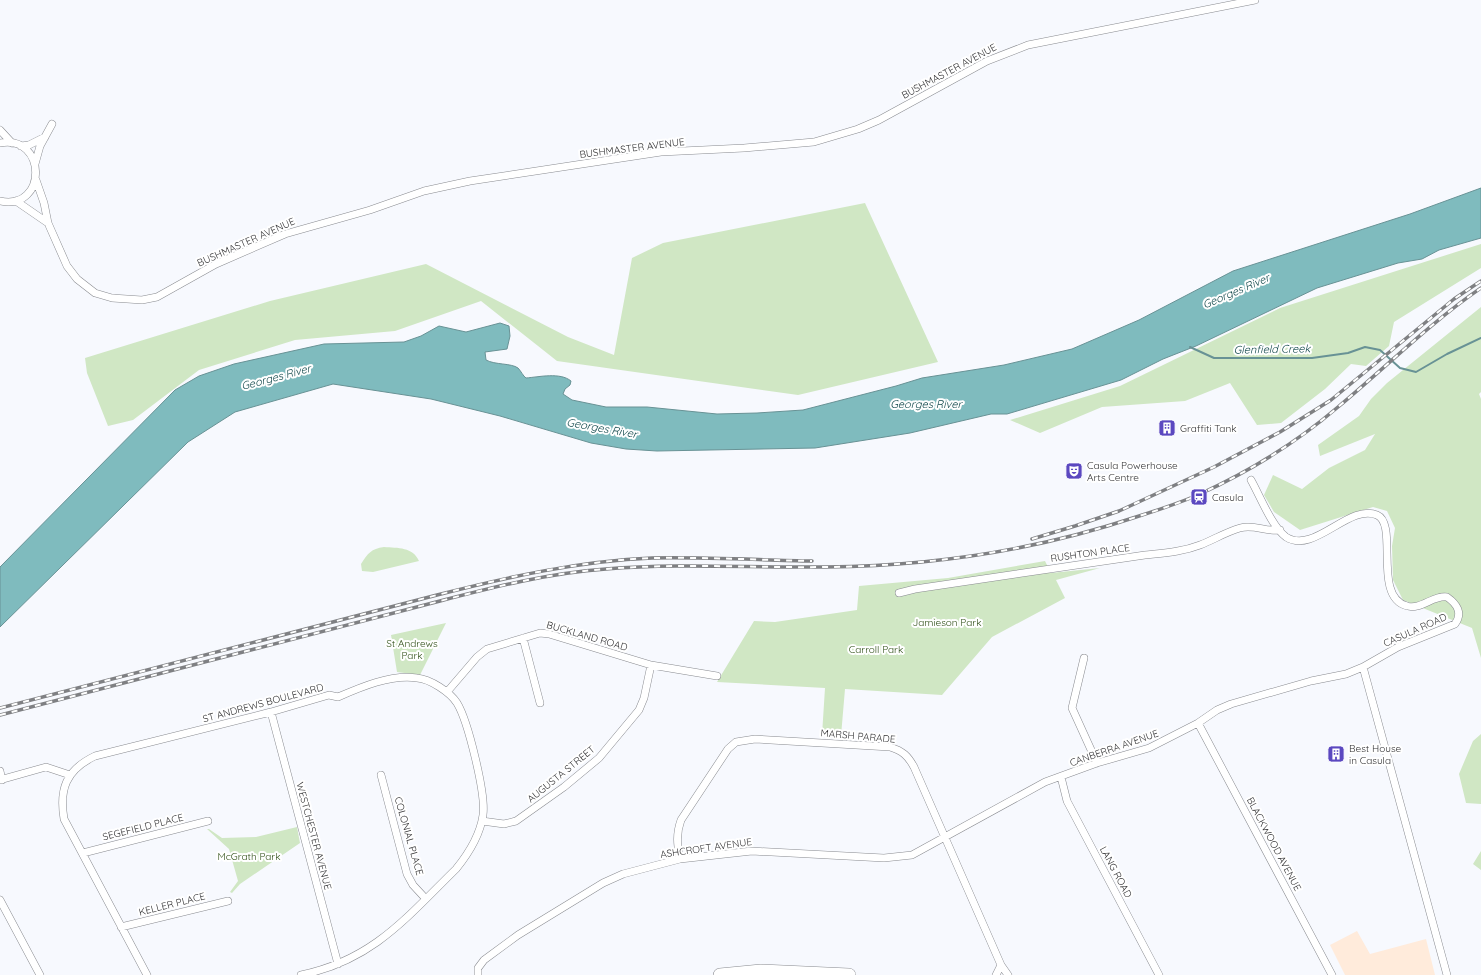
<svg xmlns="http://www.w3.org/2000/svg" width="1481" height="975" font-family="Quicksand,sans-serif">
<style>
.commercial{fill:#ffebdb}
.green{fill:#d0e7c4}
.water{fill:#7fbbbe;stroke:#689295}
.lines{fill:none;stroke-linecap:round;stroke-linejoin:round}
.stream{stroke:#689295;stroke-width:2}
.street-casing{stroke:#898b90;stroke-width:8}
.highway-casing{stroke:#898b90;stroke-width:14}
.street{stroke:#fff;stroke-width:7}
.highway{stroke:#fff;stroke-width:13}
.rail-casing{stroke:#7f8083;stroke-width:3.5}
.rail{stroke:#fff;stroke-width:2;stroke-dasharray:6;stroke-linecap:butt}
.labels{text-anchor:middle;dominant-baseline:central;stroke-width:4;stroke-linejoin:round;paint-order:stroke}
.street-label{font-size:10px;fill:#333335;stroke:#fff}
.poi-label{font-size:10px;fill:#333335;stroke:#fff;text-anchor:start}
.park-label{font-size:10px;fill:#2d4d15;stroke:#fff}
.water-label{font-size:11px;font-style:italic;fill:#11484b;stroke:#fff}
</style>
<rect width="100%" height="100%" fill="#f7f9fe"/>
<path class="commercial" d="M1357 931 1370 954 1426 939 1435 975H1345L1330 945Z"/>
<path class="green" d="M865 203 938 362 798 395 557 361 481 301 395 331 295 340 199 370 133 420 108 426 87 373 85 358 270 301 426 264 568 337 614 355 632 258 663 243Z
M1481 244V268L1394 322 1389 346 1366 366 1351 364 1325 389 1281 423 1257 425 1230 383 1185 401 1102 407 1040 433 1010 420 1120 386 1280 308Z
M1481 307V392L1479 394 1481 399V658L1472 628 1403 600 1393 580 1392 546 1395 528 1387 511 1373 507 1300 530 1274 512 1264 495 1273 475 1302 489 1329 468 1365 450 1375 434 1320 456 1318 445 1359 416 1371 399 1387 383Z
M384 547C398 548 413 547 419 561L373 572 362 571 361 564C368 553 371 549 384 547Z
M1045 561 1051 573 1100 568 1056 580 1065 598 992 637 942 695 845 689 841 736 822 735 825 688 717 682 754 621 775 622 857 610 859 586 948 578Z
M446 623 420 675 397 672 391 635Z
M1481 734V804L1466 803 1459 774 1473 741Z
M297 827 300 843 240 884 232 893 230 892 238 881 229 849 207 829H209L222 838 256 837Z
M1481 851V870L1473 864Z"/>
<path class="water" d="M1481 188V238L1439 250 1422 259 1398 263 1317 288 1196 346 1163 359 1121 380 1007 414H991L910 433 815 448 657 451 626 449 591 443 500 416 431 399 333 384 235 412 188 442 0 627V567L175 390 199 376 234 364 324 344 404 342 421 336 439 326 466 332 500 323 509 326 510 336 507 349 485 352 486 360C495 365 511 363 518 368 521 371 523 376 526 378 539 377 560 372 571 381L570 385 565 389 563 394 572 400 606 407H647L717 414 757 413 803 410 896 386 922 378 1004 365 1072 349 1139 320 1233 271 1410 214Z"/>
<g class="lines">
<path class="stream" d="M1190 347 1214 358H1312L1348 353 1365 347 1380 350 1400 368 1416 372 1447 354 1481 338"/>
<g class="street-casing">
<path id="street" d="M0 130 12 143
M0 143C47 134 48 211 0 201
M21 146 29 145 45 137
M35 164 40 146 52 124
M36 180 44 203 48 223 67 266 77 279 95 293 112 298 142 300 157 297 216 264 285 234 370 210 424 191 470 181 661 152 744 148 814 142 858 129 879 120 987 61 1028 45 1255 0
M16 201 48 223
M899 593 915 589 1145 555C1164 553 1182 552 1200 545 1213 540 1226 532 1240 528 1254 524 1266 532 1280 530
M523 638 540 703
M1084 658 1072 708 1097 763
M1363 667 1447 975
M447 692 477 657 487 649 540 633 549 634 651 665 717 676
M271 712 338 964
M1198 723 1332 975
M0 771 2 780
M381 775 407 874 413 885 425 898
M1061 777 1067 801 1159 975
M0 780 46 767 70 775
M482 821 504 824 516 821 564 787 599 758 639 710 644 698 651 665
M83 853 208 821
M680 859C677 844 676 834 681 820L728 749 736 742 755 739 890 747C903 751 908 756 914 767L1001 965 1008 975
M0 900 40 975
M121 927 228 901
M147 975 64 819C59 789 66 770 95 756L271 712 329 695 338 697C361 687 391 674 417 678 430 679 450 692 457 703 468 721 486 794 483 815 480 836 469 853 456 869 406 918 373 960 301 975
M478 975V968L484 960 518 935 603 883 623 874 680 859 752 851 884 858 912 855 1045 782 1097 763 1149 748 1198 723 1217 710 1231 704 1311 681 1346 674 1363 667 1398 647 1455 624C1463 613 1457 604 1447 597 1433 595 1421 610 1407 606 1372 597 1399 524 1377 515 1349 503 1314 555 1286 537 1272 527 1260 496 1251 480
M996 975 1001 965"/>
</g>
<g class="highway-casing">
<path id="highway" d="M720 975 761 971 849 975"/>
</g>
<use href="#street" class="street"/>
<use href="#highway" class="highway"/>
<g class="rail-casing">
<path id="rail" d="M1032 539 1075 526 1119 511 1214 467 1280 432 1331 400 1454 299 1481 281
M0 708 437 595C508 577 579 561 652 558 705 557 759 560 812 561
M0 715 440 601C494 587 549 573 606 569 679 563 752 568 826 567 931 566 1037 550 1136 517 1158 510 1180 503 1200 494 1250 471 1296 443 1338 407 1386 367 1430 323 1481 288"/>
</g>
<use href="#rail" class="rail"/>
</g>
<defs>
<g id="building-square" transform="scale(0.9)"><rect x="-9" y="-9" width="18" height="18" rx="4" fill="#5b48c0" stroke="#fff"/><path d="M-4-6H4V6H1V3H-1V6H-4ZM-2.5-4.3h1.7v1.8h-1.7ZM.8-4.3h1.7v1.8H.8ZM-2.5-1h1.7V.8h-1.7ZM.8-1h1.7V.8H.8Z" fill="#fff"/></g>
<g id="theatre-square" transform="scale(0.9)"><rect x="-9" y="-9" width="18" height="18" rx="4" fill="#5b48c0" stroke="#fff"/><path d="M-5-5.5Q0-4 5-5.5V0Q5 5 0 6Q-5 5-5 0ZM-3.3-2.5H-1v1.5H-3.3ZM1-2.5H3.3v1.5H1ZM-2.8 1Q0 5.5 2.8 1Z" fill="#fff"/></g>
<g id="station-square" transform="scale(0.9)"><rect x="-9" y="-9" width="18" height="18" rx="4" fill="#5b48c0" stroke="#fff"/><path d="M-3-6H3Q5-6 5-4V2Q5 4 3 4L4.5 6H3L1.5 4h-3L-3 6H-4.5L-3 4Q-5 4-5 2V-4Q-5-6-3-6ZM-3.5-4v3h7v-3ZM-3.5 1v1.5H-2V1ZM2 1v1.5H3.5V1Z" fill="#fff"/></g>
</defs>
<g fill-rule="evenodd">
<use href="#building-square" x="1167" y="428"/>
<use href="#theatre-square" x="1074" y="471"/>
<use href="#station-square" x="1199" y="497"/>
<use href="#building-square" x="1336" y="754"/>
</g>
<g class="labels">
<g class="street-label">
<text transform="translate(949 71) rotate(-28)">BUSHMASTER AVENUE</text>
<text transform="translate(632 148) rotate(-7)">BUSHMASTER AVENUE</text>
<text transform="translate(246 242) rotate(-24)">BUSHMASTER AVENUE</text>
<text transform="translate(1090 553) rotate(-8)">RUSHTON PLACE</text>
<text transform="translate(1415 630) rotate(-24)">CASULA ROAD</text>
<text transform="translate(587 636) rotate(16)">BUCKLAND ROAD</text>
<text transform="translate(263 703) rotate(-15)">ST ANDREWS BOULEVARD</text>
<text transform="translate(858 736) rotate(5)">MARSH PARADE</text>
<text transform="translate(1114 748) rotate(-19)">CANBERRA AVENUE</text>
<text transform="translate(561 774) rotate(-39)">AUGUSTA STREET</text>
<text transform="translate(143 827) rotate(-14)">SEGEFIELD PLACE</text>
<text transform="translate(314 836) rotate(75)">WESTCHESTER AVENUE</text>
<text transform="translate(409 836) rotate(74)">COLONIAL PLACE</text>
<text transform="translate(1274 844) rotate(62)">BLACKWOOD AVENUE</text>
<text transform="translate(706 848) rotate(-8)">ASHCROFT AVENUE</text>
<text transform="translate(1116 872) rotate(62)">LANG ROAD</text>
<text transform="translate(172 904) rotate(-14)">KELLER PLACE</text>
</g>
<g class="poi-label">
<text x="1180" y="428">Graffiti Tank</text>
<text x="1087" y="465">Casula Powerhouse<tspan x="1087" dy="12">Arts Centre</tspan></text>
<text x="1212" y="497">Casula</text>
<text x="1349" y="748">Best House<tspan x="1349" dy="12">in Casula</tspan></text>
</g>
<g class="park-label">
<text x="947" y="622">Jamieson Park</text>
<text x="412" y="643">St Andrews<tspan x="412" dy="12">Park</tspan></text>
<text x="876" y="649">Carroll Park</text>
<text x="249" y="856">McGrath Park</text>
</g>
<g class="water-label">
<text transform="translate(1236 291) rotate(-23)">Georges River</text>
<text transform="translate(1272 349) rotate(-1)">Glenfield Creek</text>
<text transform="translate(276 377) rotate(-15)">Georges River</text>
<text x="926" y="404">Georges River</text>
<text transform="translate(602 428) rotate(10)">Georges River</text>
</g>
</g>
</svg>
